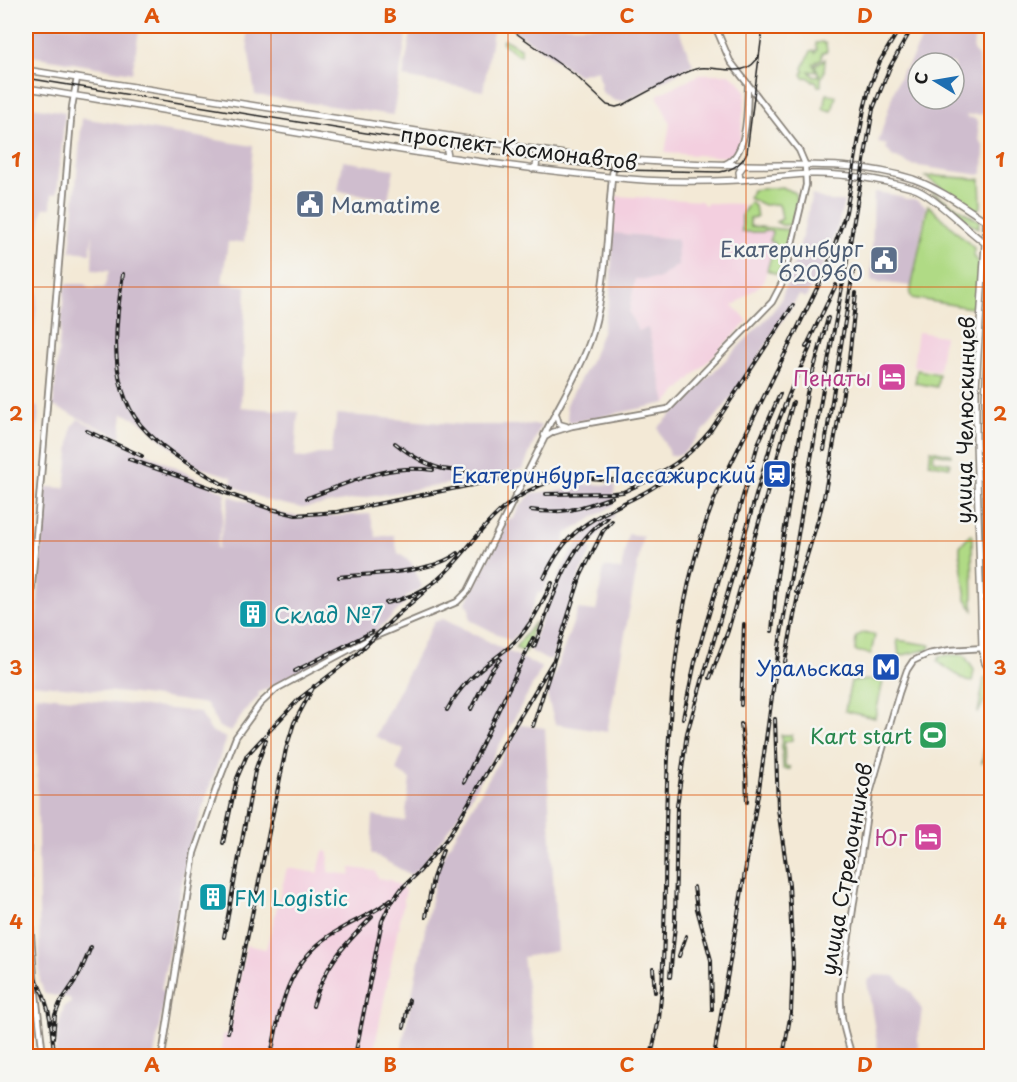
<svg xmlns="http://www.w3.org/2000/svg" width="1017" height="1082" font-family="'Playpen Sans',sans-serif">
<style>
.built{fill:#f3cfdf}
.industrial{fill:#cfbdce;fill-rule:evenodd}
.green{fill:#b0da85;stroke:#667b50;stroke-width:1.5}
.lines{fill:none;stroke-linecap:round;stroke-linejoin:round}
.secondary-casing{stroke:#888279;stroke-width:8}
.primary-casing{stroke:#888279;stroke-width:8}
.secondary{stroke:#fff;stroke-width:4.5}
.primary{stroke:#fff;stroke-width:5}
.tram{stroke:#1c1c1c;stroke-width:1.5}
.rail-casing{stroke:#1c1c1c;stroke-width:4}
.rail{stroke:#f6f6f2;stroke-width:1.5;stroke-dasharray:4.5;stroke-linecap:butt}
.grid{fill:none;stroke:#de560d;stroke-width:1.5;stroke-opacity:0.55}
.labels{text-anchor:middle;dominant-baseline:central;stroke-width:5;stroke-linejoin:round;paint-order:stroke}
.street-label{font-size:21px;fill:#1c1c1c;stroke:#f6f6f2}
.service-label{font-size:21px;fill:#4e5e75;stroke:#f6f6f2;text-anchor:start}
.hotel-label{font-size:21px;fill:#b23c85;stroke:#f6f6f2;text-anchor:end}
.transit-label{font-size:21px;fill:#164399;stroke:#f6f6f2;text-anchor:end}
.culture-label{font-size:21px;fill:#0d838f;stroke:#f6f6f2;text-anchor:start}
.leisure-label{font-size:21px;fill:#27864d;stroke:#f6f6f2;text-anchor:end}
.neatline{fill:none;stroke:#de560d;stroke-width:2}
.grid-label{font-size:20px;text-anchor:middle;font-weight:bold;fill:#de560d}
</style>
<rect width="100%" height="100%" fill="#f6f6f2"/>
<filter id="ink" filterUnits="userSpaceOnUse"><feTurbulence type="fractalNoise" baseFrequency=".0167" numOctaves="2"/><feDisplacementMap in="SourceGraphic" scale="12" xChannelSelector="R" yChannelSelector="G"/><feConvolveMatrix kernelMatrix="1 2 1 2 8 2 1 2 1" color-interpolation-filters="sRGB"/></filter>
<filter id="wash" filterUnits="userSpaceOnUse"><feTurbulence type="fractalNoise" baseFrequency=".008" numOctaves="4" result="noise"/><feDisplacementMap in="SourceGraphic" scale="24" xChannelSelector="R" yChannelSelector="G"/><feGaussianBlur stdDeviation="1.35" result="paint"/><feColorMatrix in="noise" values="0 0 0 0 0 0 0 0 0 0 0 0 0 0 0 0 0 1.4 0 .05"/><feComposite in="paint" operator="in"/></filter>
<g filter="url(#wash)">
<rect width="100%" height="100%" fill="#f3e9d6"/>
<path class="built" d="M701 74H729L738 80 746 91 740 140 736 152 730 157 665 153 670 123 657 95Z
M616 196 701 201 706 206 707 203 743 204 742 232 765 230 772 232 775 243 763 283 733 306 748 321 666 403 648 329 638 331 629 312 635 279H658L677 239 613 233Z
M918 332 944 336 939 371 913 366Z
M323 851 329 852 328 872 350 875 351 868 375 871 378 878 391 880 406 890 399 925 401 926 398 928 373 1056H238L224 1054 221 1049 223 1034 228 1035 246 945 266 949 287 868 318 873Z"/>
<path class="industrial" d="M26 26H140L132 73 26 55Z
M245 26H408L393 115 255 95Z
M412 26H454L493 32 483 91 403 77Z
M508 26H677L693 65 625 101H615L602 92 598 70 578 75Z
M937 26H966L975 30 973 51 978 56 981 87 985 88 987 114 967 115 966 117 973 118 977 121 979 139 984 148 983 173 980 175 911 165 892 156 886 148 887 145 878 143 893 94 903 69H906L923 37 927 39ZM918 63H954V99H918Z
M26 106 65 112 57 194H52L51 208H43L29 291 38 293 27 390H26Z
M82 118 253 146 244 242H228L222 283 246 286 241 407 298 412 295 457 305 458 319 454H331L337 414 465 425H541L523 469 489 477 302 508 269 501 231 485 232 477 195 466 157 436 149 426 123 413 120 437 53 406 65 284H85L89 288H104L109 271 92 270 93 233 90 253 70 251Z
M343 161 394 169 388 199 338 191Z
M874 192 895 195 906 199H914L926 206 911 286 871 281Z
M812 195 830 201H844L837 229 823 265 806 298 799 295 735 393 710 424 682 454 670 456 658 428 768 317 780 302 798 252Z
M613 233 677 239 678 265 658 279H635L629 312 638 331 648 328 666 403 569 423 566 405 592 358 602 332 610 297Z
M26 405 39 407 26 551Z
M78 419 226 493 222 524 216 548 223 549 218 547 230 496 286 515 311 517 370 514 376 537 394 535 398 553 411 562 422 586 418 591 405 597 406 602 375 633 258 693 259 696 244 712 231 732 219 727 207 704 135 694 32 684 46 487 65 488 72 427Z
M573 484 616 485 613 496 614 505 566 534 564 541 568 544 551 573 542 593H538L525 626 511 641 470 620 469 606 465 604 509 518 513 520 519 507 532 493 565 490Z
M613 512 615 515 589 547 592 550 580 574 552 659H545L529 650 563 566 581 537 596 522Z
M628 534 643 536 607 732 555 724 547 695 578 609 596 611 604 567 621 570Z
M443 619 542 668 468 802 422 866 411 875 371 853 373 816 405 821 410 779 396 770 404 750 375 736 434 622Z
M36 695 200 712 211 731 226 738 188 852 161 990 166 991 154 1056H56V1038L64 1006 71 1003 69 998 45 994 40 982Z
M520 725 545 728 557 951 523 957 536 1056H400L438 865Z
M875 975 894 976 912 993 922 1010 918 1038 919 1056H879L867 981Z"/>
<path class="green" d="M504 39 521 49V55H517L502 42Z
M822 42 826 44 827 51 822 53V58L813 64 817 72 809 71 814 77 820 76 815 65 825 59 824 72 821 79V86H818L816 81H812L808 77 804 78 802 74 804 71 803 68 811 51 814 50 815 53 817 50 816 43Z
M827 94 836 96 832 111 823 109Z
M934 176 980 179 981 206 977 210 972 209 926 177Z
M782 187 795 193 797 201 792 225H782L776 222 782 219 780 207 778 204 764 205 749 198 752 190Z
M932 192 979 221 978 228 974 226Z
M750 202 755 206 757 217 750 218V226L790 230 779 273 776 274 767 270 775 243 770 241 772 232 765 230 763 232H742V214Z
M928 205 974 248V256L980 264 976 301 971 308 912 298 910 294Z
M991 352 992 437H989Z
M917 370 939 374 937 387 915 383Z
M931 450 951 454V456L934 453 933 460 950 463 949 467 929 463Z
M970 534H972L973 610 966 599 960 556V546Z
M535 622 525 652 515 648Z
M862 633 875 635 871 654 855 651 856 637Z
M897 640 930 645 929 649 899 656Z
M949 655H964L974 670 972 682 966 681 938 662 940 656Z
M984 678H986L991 684V696L984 702 978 713Z
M873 680 883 681 875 718 845 711 851 681Z
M988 721H991V754L982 763Z
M781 735H792V740L784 742 785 766 790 767V769H783Z"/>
</g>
<g filter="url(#ink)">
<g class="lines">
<g class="secondary-casing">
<path id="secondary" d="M987 26 992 40
M725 164C749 155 747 106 748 85
M556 414 559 424 566 426
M544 435C561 401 582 368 593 332 608 279 607 215 614 159
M26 656 72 107 77 78
M26 762 29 908 34 976 43 1056
M162 1056 194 853 217 786 236 737 260 704 276 689 371 638 457 602 468 591 545 437 553 432 572 426 668 409 772 302 783 281 806 185 805 164 799 150 730 61 715 26
M852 1056C845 1034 839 1014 841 990L870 793 899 693 907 670 913 661 928 654 950 650 984 648"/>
</g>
<g class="primary-casing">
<path id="primary" d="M26 70 577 156C633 161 689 164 745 165 801 166 858 161 913 179 941 189 967 209 992 225
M26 88C220 117 413 158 609 177 651 182 696 182 739 180 762 179 785 175 808 174 842 173 879 179 912 188 934 194 968 233 992 248
M992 132 976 387V441L982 648 985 663 992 674
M448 156 446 146 451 136
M532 169 536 166 538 156 533 149
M740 180 739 172 744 165
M992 276 985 399 988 634 989 648 992 654"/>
</g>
<use href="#secondary" class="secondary"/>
<use href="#primary" class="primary"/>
<path class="tram" d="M506 26 575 75 607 105 616 107 623 105C638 97 687 69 700 68 721 66 748 80 759 55
M26 78 538 161 621 170 720 172C733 170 742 164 747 152L763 26"/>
<g class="rail-casing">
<path id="rail" d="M123 274C115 326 106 391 147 432 171 456 202 472 231 489
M806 347 836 285
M87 431 142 456
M395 443C409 454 425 465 443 469 478 475 514 473 549 474 584 476 619 486 654 475 677 466 696 448 711 430L793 305
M824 450 854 266
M129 459 271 509 296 515 337 512 507 478
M546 494 613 493 623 492 647 481
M307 498C352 482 384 464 433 470
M531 510C565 515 580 508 612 497
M339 577C373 573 430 574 458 553
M544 578C568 526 593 519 640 495 654 488 667 478 680 469
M796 592 818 520 824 497 849 360 856 293
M386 603C442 593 457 556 492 519 511 499 534 486 560 478
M772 631 777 576 807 393 828 318
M534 647C552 602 566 546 607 518
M785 662 800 585
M295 671 372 632
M710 678 728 631 793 402
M741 705 744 624
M471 709 490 672 500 659
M447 710C463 680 483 668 508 648 528 632 540 606 552 583
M683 718 695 662 758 444 780 394
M775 719 778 809 789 885 793 963 791 1012 783 1056
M741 724 746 771 747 802
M533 726 581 575 603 531 612 521
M464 782 533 638
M223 843 237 778 247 755 299 699 357 654 396 616 426 590
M694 887 697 909 711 960 712 1010
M426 917 433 878 443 850
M224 937 255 771 266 740
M679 956 686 936
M26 967C49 992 52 1024 54 1056
M653 968 655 992
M670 977 675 925 677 806 687 733 775 430 792 387 812 343
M313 1006C324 966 343 946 372 917
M404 1027 409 1000
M228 1032 286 749 294 723 314 686
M53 1038 55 1015 60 1003 79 975 91 947
M271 1056C281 1004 287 959 339 930 357 919 376 913 391 899
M355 1056 382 921 389 906 402 888 420 871 449 836 553 661
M651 1056 659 1019 662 986C671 822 653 639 720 486L827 268 846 212 864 109 870 86 880 61 901 26
M714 1056 759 789 780 640 825 377 847 261 873 109 890 67 913 26"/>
</g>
<use href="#rail" class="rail"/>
</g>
</g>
<path class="grid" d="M271 26V1056M508 26V1056M746 26V1056M26 287H992M26 541H992M26 795H992"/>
<defs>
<g id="civic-square" transform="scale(1.5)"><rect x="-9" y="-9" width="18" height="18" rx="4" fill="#5c6f8a" stroke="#f6f6f2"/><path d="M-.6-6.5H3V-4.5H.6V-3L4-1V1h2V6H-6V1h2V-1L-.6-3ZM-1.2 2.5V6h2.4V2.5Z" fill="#fff"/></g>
<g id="hotel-square" transform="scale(1.5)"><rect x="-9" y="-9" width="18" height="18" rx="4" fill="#d1479c" stroke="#f6f6f2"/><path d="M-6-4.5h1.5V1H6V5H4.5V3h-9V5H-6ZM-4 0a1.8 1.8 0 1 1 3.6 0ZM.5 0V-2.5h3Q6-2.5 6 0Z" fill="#fff"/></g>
<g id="station-square" transform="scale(1.5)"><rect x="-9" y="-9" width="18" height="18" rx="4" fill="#1a4fb4" stroke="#f6f6f2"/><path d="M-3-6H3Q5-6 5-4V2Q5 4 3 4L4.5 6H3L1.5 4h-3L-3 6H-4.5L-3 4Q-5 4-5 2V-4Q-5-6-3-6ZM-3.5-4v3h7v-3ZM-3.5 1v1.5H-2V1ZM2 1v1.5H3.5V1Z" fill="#fff"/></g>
<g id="building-square" transform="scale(1.5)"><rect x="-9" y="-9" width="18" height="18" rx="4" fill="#0f9aa8" stroke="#f6f6f2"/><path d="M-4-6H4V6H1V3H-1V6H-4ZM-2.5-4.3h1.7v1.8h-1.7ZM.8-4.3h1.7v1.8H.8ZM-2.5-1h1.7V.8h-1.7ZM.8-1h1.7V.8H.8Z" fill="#fff"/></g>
<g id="metro-square" transform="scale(1.5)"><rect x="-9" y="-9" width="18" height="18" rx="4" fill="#1a4fb4" stroke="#f6f6f2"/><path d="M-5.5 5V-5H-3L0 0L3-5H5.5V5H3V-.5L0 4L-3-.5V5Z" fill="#fff"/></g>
<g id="stadium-square" transform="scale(1.5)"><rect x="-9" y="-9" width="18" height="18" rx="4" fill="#2e9e5b" stroke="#f6f6f2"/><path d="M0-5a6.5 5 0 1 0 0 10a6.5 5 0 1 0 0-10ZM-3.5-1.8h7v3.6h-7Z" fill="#fff"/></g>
</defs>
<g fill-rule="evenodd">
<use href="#civic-square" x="310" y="204"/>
<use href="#civic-square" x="884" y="260"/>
<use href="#hotel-square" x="892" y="377"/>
<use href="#station-square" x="777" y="474"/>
<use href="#building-square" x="253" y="614"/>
<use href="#metro-square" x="886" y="667"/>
<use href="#stadium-square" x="933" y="735"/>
<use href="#hotel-square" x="928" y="837"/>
<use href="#building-square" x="213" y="897"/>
</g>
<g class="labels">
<g class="street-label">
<text transform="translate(519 147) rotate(7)">проспект Космонавтов</text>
<text transform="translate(964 420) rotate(-89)">улица Челюскинцев</text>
<text transform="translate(845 869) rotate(-80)">улица Стрелочников</text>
</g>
<g class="service-label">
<text x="331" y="204">Mamatime</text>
<text x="863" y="248" text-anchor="end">Екатеринбург<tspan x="863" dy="24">620960</tspan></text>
</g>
<g class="hotel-label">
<text x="871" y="377">Пенаты</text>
<text x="907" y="837">Юг</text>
</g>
<g class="transit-label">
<text x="756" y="474">Екатеринбург-Пассажирский</text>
<text x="865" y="667">Уральская</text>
</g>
<g class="culture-label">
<text x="274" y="614">Склад №7</text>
<text x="234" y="897">FM Logistic</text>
</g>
<g class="leisure-label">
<text x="912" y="735">Kart start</text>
</g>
</g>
<rect width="1017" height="1082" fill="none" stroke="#f6f6f2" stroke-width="66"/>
<g transform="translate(936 81) rotate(281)"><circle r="28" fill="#f6f6f2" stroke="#9f9f9c" stroke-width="1.5"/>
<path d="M0-4.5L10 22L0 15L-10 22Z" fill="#1f6fb2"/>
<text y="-9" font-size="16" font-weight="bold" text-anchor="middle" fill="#1c1c1c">С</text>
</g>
<rect x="33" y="33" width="951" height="1016" class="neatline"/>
<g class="grid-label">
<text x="152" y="23">A</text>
<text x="390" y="23">B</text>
<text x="627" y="23">C</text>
<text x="865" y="23">D</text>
<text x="16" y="167">1</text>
<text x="1000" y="167">1</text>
<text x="16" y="421">2</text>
<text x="1000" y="421">2</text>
<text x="16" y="675">3</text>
<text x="1000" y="675">3</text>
<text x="16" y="929">4</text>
<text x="1000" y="929">4</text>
<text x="152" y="1072">A</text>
<text x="390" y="1072">B</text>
<text x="627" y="1072">C</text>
<text x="865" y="1072">D</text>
</g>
</svg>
